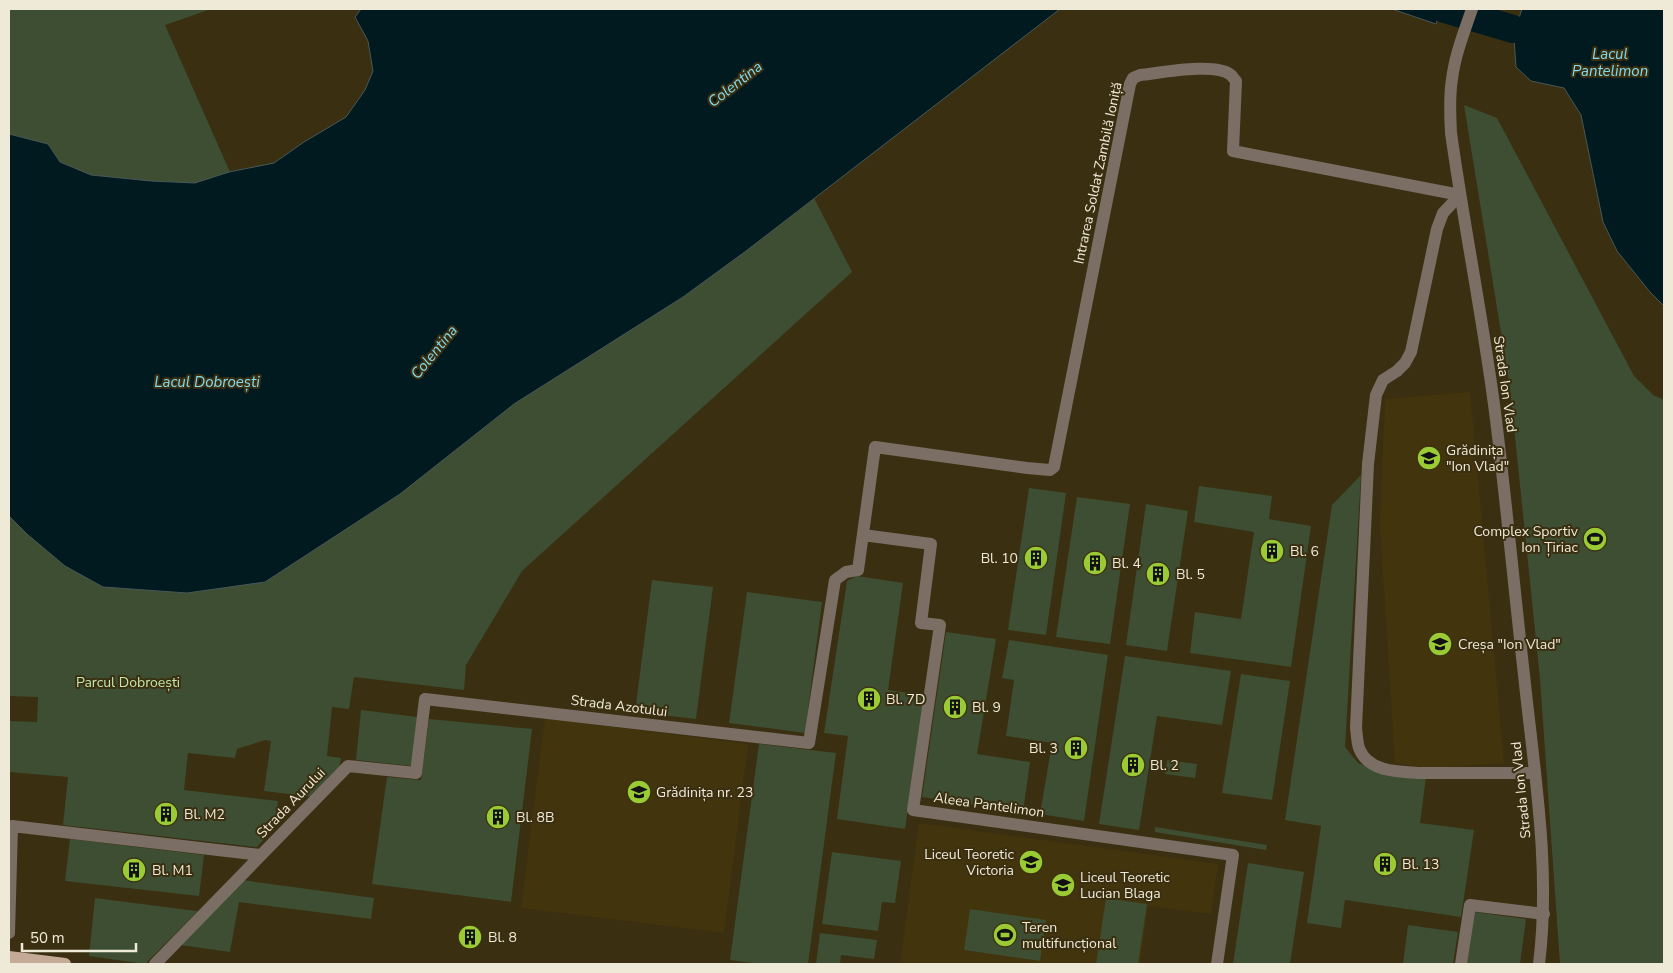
<svg xmlns="http://www.w3.org/2000/svg" width="1673" height="973" font-family="'Nunito Sans',sans-serif">
<style>
.built{fill:#42340c}
.green{fill:#3d4e33}
.water{fill:#001a20;stroke:#485857}
.lines{fill:none;stroke-linecap:round;stroke-linejoin:round}
.river{stroke:#001a20;stroke-width:28}
.minor{stroke:#7b6e65;stroke-width:12}
.tertiary{stroke:#7b6e65;stroke-width:12}
.primary{stroke:#c6aa98;stroke-width:12}
.labels{text-anchor:middle;dominant-baseline:central;stroke-width:4;stroke-linejoin:round;paint-order:stroke}
.street-label{font-size:14px;fill:#efe9d7;stroke:#3a2f11}
.poi-label{font-size:14px;fill:#efe9d7;stroke:#3a2f11;text-anchor:start}
.park-label{font-size:14px;fill:#c1e7ab;stroke:#3a2f11}
.water-label{font-size:15px;font-style:italic;fill:#82dbed;stroke:#3a2f11}
</style>
<rect width="100%" height="100%" fill="#3a2f11"/>
<path class="built" d="M1470 392 1504 763 1431 768 1395 763 1380 526 1385 399Z
M545 718 748 744 724 933 521 908Z
M919 823 1218 864 1211 914 1148 906 1140 964H900Z"/>
<path class="green" d="M9 9H211L165 25 230 172 274 163 304 142 346 117 365 90 373 71 368 41 355 17 361 9 524 93 187 192 151 181 91 175 60 162 48 144 9 134Z
M1060 9 814 198 852 272 522 571 466 665 464 690 354 677 349 709 332 707 327 756 341 758 339 770 312 797 264 791 271 741 265 740 237 749 235 758 188 753 184 790 278 801 274 828 257 847 63 825 68 777 9 772V721L37 722 38 697 9 696V428L368 471Z
M1464 105 1497 118 1634 376 1653 395 1664 400V964H1560L1540 679 1510 388Z
M1361 475 1345 747 1358 763 1382 772 1426 777 1420 823 1474 830 1461 917 1345 900 1341 928 1307 923 1321 826 1285 820 1332 505Z
M1199 486 1272 496 1269 519 1311 526 1291 667 1190 653 1195 612 1241 619 1254 532 1194 522Z
M1029 488 1066 493 1046 635 1008 630Z
M1077 497 1130 504 1110 644 1056 637Z
M1146 504 1188 511 1167 651 1126 645Z
M857 576 903 583 888 690 924 695 905 829 837 819 848 736 824 733 847 581Z
M652 580 713 587 696 719 635 712Z
M747 592 822 602 805 733 729 723Z
M946 632 996 639 977 754 1030 762 1023 812 922 797Z
M1009 640 1108 655 1084 821 1040 814 1052 743 1006 736 1014 680 1002 678Z
M1125 656 1231 671 1222 725 1157 716 1139 830 1099 824Z
M1241 674 1290 681 1272 800 1222 793Z
M361 710 417 717 412 766 356 760Z
M429 719 532 729 511 902 372 884 387 777 421 780Z
M759 744 836 753 808 964H760L730 960Z
M1167 760 1197 764 1195 778 1165 774Z
M1155 827 1267 845 1266 850 1155 832Z
M70 839 204 855 199 896 65 881Z
M832 852 901 861 895 903 882 902 878 931 822 924Z
M1248 863 1304 872 1290 964H1233Z
M242 880 374 898 371 919 239 902 230 952 180 945Z
M95 898 197 911H198L145 964 89 956Z
M1106 898 1147 904 1138 964H1096Z
M970 909 1046 920 1040 961 964 950Z
M1474 912 1526 919 1520 964H1467Z
M1408 925 1458 932 1453 964H1403Z
M820 933 877 940 874 959 841 955 840 964H816Z"/>
<path class="water" d="M361 9H1060L746 251 683 297 514 404 400 494 265 582 187 593 103 587 65 566 27 534 9 516V134L48 144 60 162 91 175 151 181 195 183 229 172 274 163 304 142 346 117 365 90 373 71 368 41 355 17Z
M1392 9H1441L1436 24Z
M1522 9H1664V306L1650 292 1617 251 1603 222 1581 115 1564 88 1531 81 1516 67 1514 38 1474 31 1480 11 1519 18Z"/>
<g class="lines">
<path class="river" d="M1445 9 1513 29"/>
<path class="minor" d="M1460 195 1443 213 1437 229 1411 352 1405 363 1397 371 1383 380 1376 395 1368 464 1356 728C1357 735 1357 742 1359 748 1368 772 1398 772 1419 773H1535
M863 535 931 544 921 623 940 625 913 810 1233 855 1217 964
M9 933 12 826 261 855
M155 964 348 766 416 773 425 699 809 743 835 580 846 572 858 570 875 447 1027 468 1050 470 1054 467 1130 84 1133 78 1140 75C1160 73 1216 62 1231 75 1233 77 1234 79 1236 81L1233 151 1460 195
M1461 964 1470 905 1544 914"/>
<path class="tertiary" d="M1472 9C1464 32 1455 55 1452 79 1449 97 1450 115 1451 133 1464 226 1483 319 1495 412 1506 499 1514 587 1524 675 1534 771 1551 868 1539 964"/>
<path class="primary" d="M9 957 65 964"/>
</g>
<defs>
<g id="school-disc" transform="scale(1.25)"><circle r="9.5" fill="#9acb34" stroke="#3a2f11"/><path d="M0-5L7-2L0 1L-7-2ZM-4 1L0 2.5L4 1V4Q0 6-4 4Z" fill="#111"/></g>
<g id="stadium-disc" transform="scale(1.25)"><circle r="9.5" fill="#9acb34" stroke="#3a2f11"/><path d="M0-5a6.5 5 0 1 0 0 10a6.5 5 0 1 0 0-10ZM-3.5-1.8h7v3.6h-7Z" fill="#111"/></g>
<g id="building-disc" transform="scale(1.25)"><circle r="9.5" fill="#9acb34" stroke="#3a2f11"/><path d="M-4-6H4V6H1V3H-1V6H-4ZM-2.5-4.3h1.7v1.8h-1.7ZM.8-4.3h1.7v1.8H.8ZM-2.5-1h1.7V.8h-1.7ZM.8-1h1.7V.8H.8Z" fill="#111"/></g>
</defs>
<g fill-rule="evenodd">
<use href="#school-disc" x="1429" y="458"/>
<use href="#stadium-disc" x="1595" y="539"/>
<use href="#building-disc" x="1272" y="551"/>
<use href="#building-disc" x="1036" y="558"/>
<use href="#building-disc" x="1095" y="563"/>
<use href="#building-disc" x="1158" y="574"/>
<use href="#school-disc" x="1440" y="644"/>
<use href="#building-disc" x="869" y="699"/>
<use href="#building-disc" x="955" y="707"/>
<use href="#building-disc" x="1076" y="748"/>
<use href="#building-disc" x="1133" y="765"/>
<use href="#school-disc" x="639" y="792"/>
<use href="#building-disc" x="166" y="814"/>
<use href="#building-disc" x="498" y="817"/>
<use href="#school-disc" x="1031" y="862"/>
<use href="#building-disc" x="1385" y="864"/>
<use href="#building-disc" x="134" y="870"/>
<use href="#school-disc" x="1063" y="885"/>
<use href="#stadium-disc" x="1005" y="935"/>
<use href="#building-disc" x="470" y="937"/>
</g>
<g class="labels">
<g class="street-label">
<text transform="translate(1098 173) rotate(-78)">Intrarea Soldat Zambilă Ioniță</text>
<text transform="translate(1505 384) rotate(82)">Strada Ion Vlad</text>
<text transform="translate(619 706) rotate(7)">Strada Azotului</text>
<text transform="translate(1521 790) rotate(-96)">Strada Ion Vlad</text>
<text transform="translate(291 803) rotate(-46)">Strada Aurului</text>
<text transform="translate(989 805) rotate(8)">Aleea Pantelimon</text>
</g>
<g class="poi-label">
<text x="1446" y="450">Grădinița<tspan x="1446" dy="16">"Ion Vlad"</tspan></text>
<text x="1578" y="531" text-anchor="end">Complex Sportiv<tspan x="1578" dy="16">Ion Țiriac</tspan></text>
<text x="1290" y="551">Bl. 6</text>
<text x="1018" y="558" text-anchor="end">Bl. 10</text>
<text x="1112" y="563">Bl. 4</text>
<text x="1176" y="574">Bl. 5</text>
<text x="1458" y="644">Creșa "Ion Vlad"</text>
<text x="886" y="699">Bl. 7D</text>
<text x="972" y="707">Bl. 9</text>
<text x="1058" y="748" text-anchor="end">Bl. 3</text>
<text x="1150" y="765">Bl. 2</text>
<text x="656" y="792">Grădinița nr. 23</text>
<text x="184" y="814">Bl. M2</text>
<text x="516" y="817">Bl. 8B</text>
<text x="1014" y="854" text-anchor="end">Liceul Teoretic<tspan x="1014" dy="16">Victoria</tspan></text>
<text x="1402" y="864">Bl. 13</text>
<text x="152" y="870">Bl. M1</text>
<text x="1080" y="877">Liceul Teoretic<tspan x="1080" dy="16">Lucian Blaga</tspan></text>
<text x="1022" y="927">Teren<tspan x="1022" dy="16">multifuncțional</tspan></text>
<text x="488" y="937">Bl. 8</text>
</g>
<g class="park-label">
<text x="128" y="682">Parcul Dobroești</text>
</g>
<g class="water-label">
<text x="1610" y="54">Lacul<tspan x="1610" dy="17">Pantelimon</tspan></text>
<text transform="translate(735 84) rotate(-38)">Colentina</text>
<text transform="translate(434 352) rotate(-51)">Colentina</text>
<text x="207" y="382">Lacul Dobroești</text>
</g>
</g>
<rect width="1673" height="973" fill="none" stroke="#efe9d7" stroke-width="20"/>
<path d="M22 943v8h114v-8" fill="none" stroke="#efe9d7" stroke-width="2.5"/>
<text x="30" y="943" font-size="15" fill="#efe9d7" stroke="#3a2f11" stroke-width="4" paint-order="stroke">50 m</text>
</svg>
